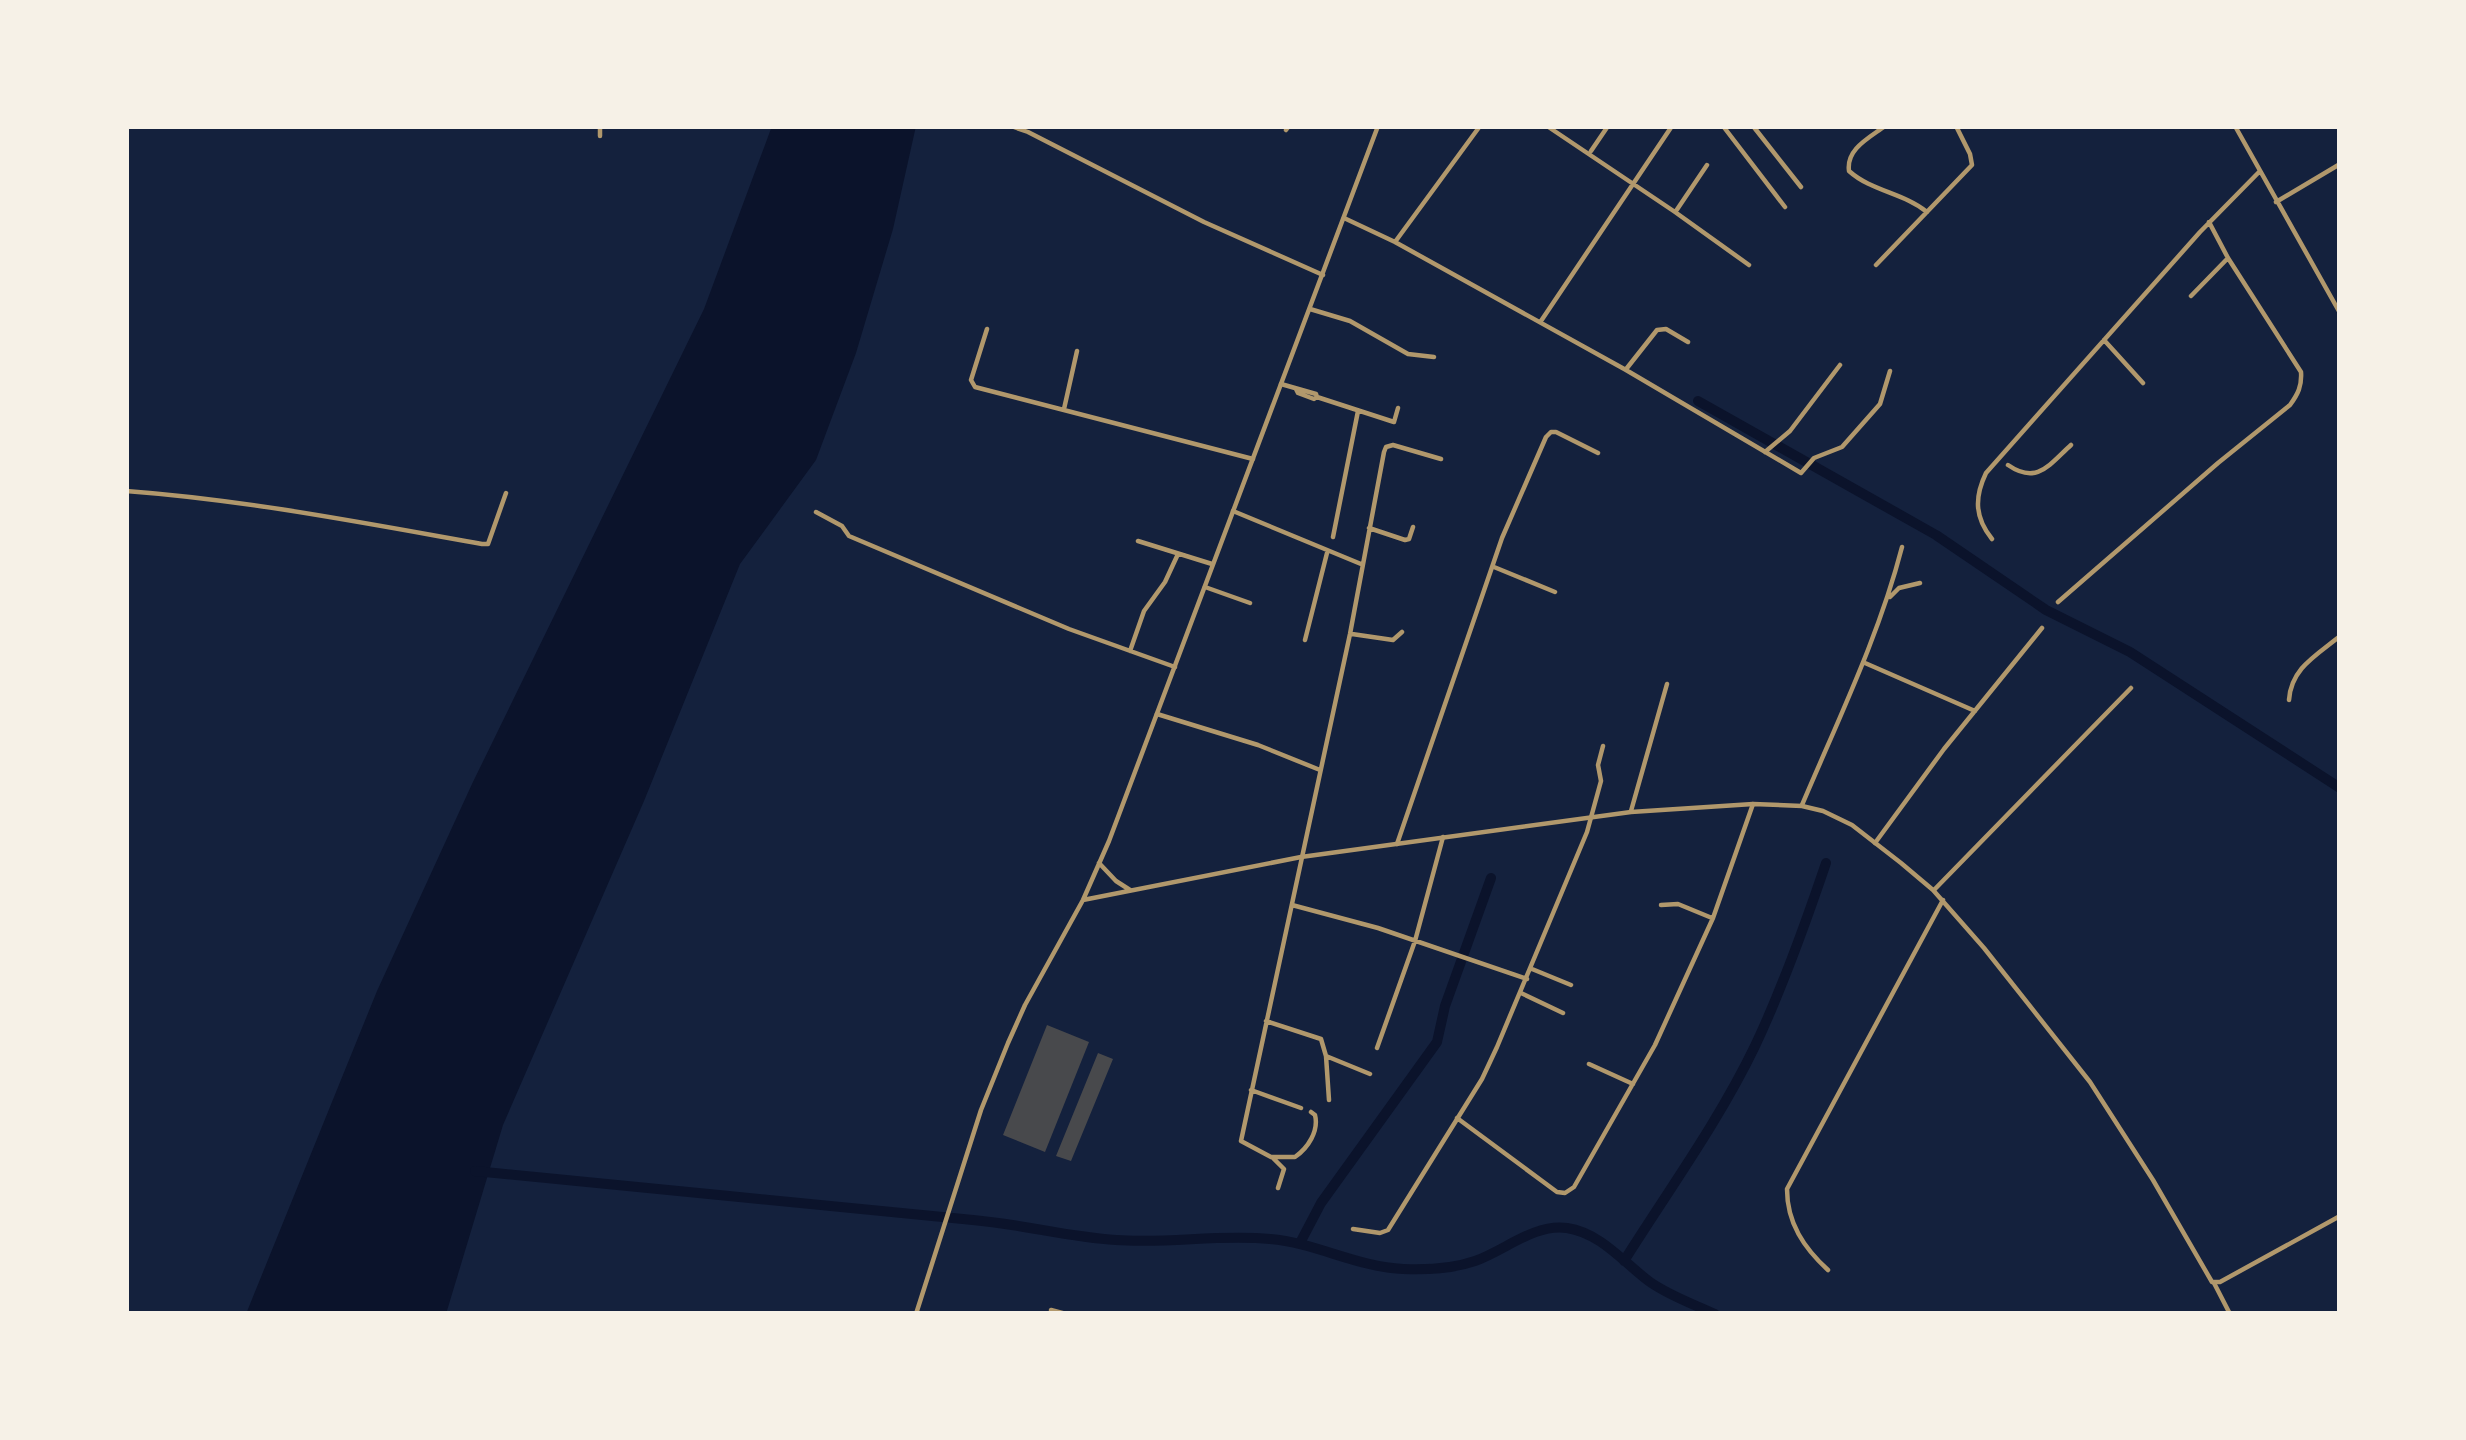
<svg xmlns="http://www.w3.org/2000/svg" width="2466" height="1440" font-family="'Fira Sans Condensed',sans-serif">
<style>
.water{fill:#0b132b}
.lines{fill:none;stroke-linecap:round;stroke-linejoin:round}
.canal{stroke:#0b132b;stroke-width:10}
.building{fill:#48494c}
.minor{stroke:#b1986c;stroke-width:4.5}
.tertiary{stroke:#b1986c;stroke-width:4.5}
</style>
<rect width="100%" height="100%" fill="#14213d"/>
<path class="water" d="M772 126H916L893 229 856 353 816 460 740 564 644 801 503 1125 446 1314H246L377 991 472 784 704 309Z"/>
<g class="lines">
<path class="canal" d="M1698 401 1936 535 2046 610 2130 652 2340 788
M475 1171C641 1188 807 1203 973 1220 1021 1224 1068 1237 1116 1240 1168 1244 1219 1234 1270 1239 1316 1243 1357 1267 1403 1269 1426 1270 1452 1269 1475 1261 1504 1251 1535 1223 1567 1228 1601 1233 1624 1263 1650 1282 1670 1296 1693 1304 1715 1314
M1300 1243 1321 1203 1437 1042 1445 1006 1491 878
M1624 1261C1668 1191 1719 1121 1755 1046 1783 987 1805 925 1826 863"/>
</g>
<path class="building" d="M1047 1025 1089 1042 1045 1152 1003 1135Z
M1098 1053 1113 1059 1071 1161 1056 1156Z"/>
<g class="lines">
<path class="minor" d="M1011 126 1028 132 1204 222 1323 275
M1547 126 1675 212 1749 265
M1723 126 1785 207
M1753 126 1801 187
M1885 126C1869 138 1846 149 1849 171 1871 191 1904 193 1927 212
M2235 126 2340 313
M1286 130 1289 126
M600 136V126
M1591 151 1608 126
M2276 202 2340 164
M1676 211 1707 165
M1344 218 1395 242 1626 370 1801 473 1814 458 1842 447 1880 404 1890 371
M1395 242 1480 126
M1876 265 1972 165 1970 154 1956 126
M2191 296 2228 258
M1310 309 1350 321 1408 354 1434 357
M1541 321 1672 126
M987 329 971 380 975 387 1253 459
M2104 340 2143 383
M1627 368 1657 330 1666 329 1688 342
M1281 384 1316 394 1317 397 1314 399 1298 393 1296 389
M1317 397 1394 422 1398 408
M1064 409 1077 351
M1765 452 1790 431 1840 365
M2008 465C2037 485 2049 465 2071 445
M126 491C246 500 364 523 482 544H488L506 493
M1233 511 1361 564
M816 512 842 526 849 536 1069 629 1175 667
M1369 528 1405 540 1409 539 1413 527
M1333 537 1358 411
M1992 539C1975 518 1974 498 1986 473L2200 232 2260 171
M1138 541 1212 564
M1494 567 1555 592
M1205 587 1250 603
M1890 597 1899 588 1920 583
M2058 602 2218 463 2290 405C2298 394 2302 386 2301 372L2228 258 2209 222
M1352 634 1393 640 1402 632
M1305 640 1327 553
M1130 651 1144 611 1165 582 1178 554
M1865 663 1975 711
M2289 700C2291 668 2317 655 2340 636
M1157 714 1258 745 1320 770
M1802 805C1838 720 1879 636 1902 547
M1631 811 1667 684
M1875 843 1944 749 2042 628
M1397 844 1502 538 1546 437 1551 432H1556L1598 453
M1934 890 2131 688
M1292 905 1378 928 1527 979
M1661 905 1678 904 1712 918
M1532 969 1571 985
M1521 993 1563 1013
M1266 1021 1321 1039 1326 1056 1329 1100
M1377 1048 1415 941 1443 837
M1326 1056 1370 1074
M1589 1064 1633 1084
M1251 1090 1301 1108
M1311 1112 1315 1115C1319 1131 1308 1148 1295 1157H1271L1241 1141 1350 634 1384 452 1386 447 1393 445 1441 459
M1457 1118 1557 1192 1565 1193 1574 1187 1655 1045 1713 918 1753 804
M1273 1158 1284 1169 1278 1188
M1353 1229 1380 1233 1388 1230 1482 1079 1497 1047 1587 832 1601 781 1598 765 1603 746
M1828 1270C1804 1248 1787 1223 1787 1189L1943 900
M2214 1283 2230 1314
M1051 1310 1066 1314"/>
<path class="tertiary" d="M1099 863 1116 881 1130 890
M1083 900 1301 857 1631 812 1753 804 1802 806 1823 811 1852 825 1901 863 1933 890 1984 948 2090 1082 2153 1180 2212 1282H2220L2340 1216
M916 1314 981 1110 1008 1043 1025 1005 1083 900 1109 841 1378 126"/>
</g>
<rect width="2466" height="1440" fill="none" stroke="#f6f1e7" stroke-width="258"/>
</svg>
